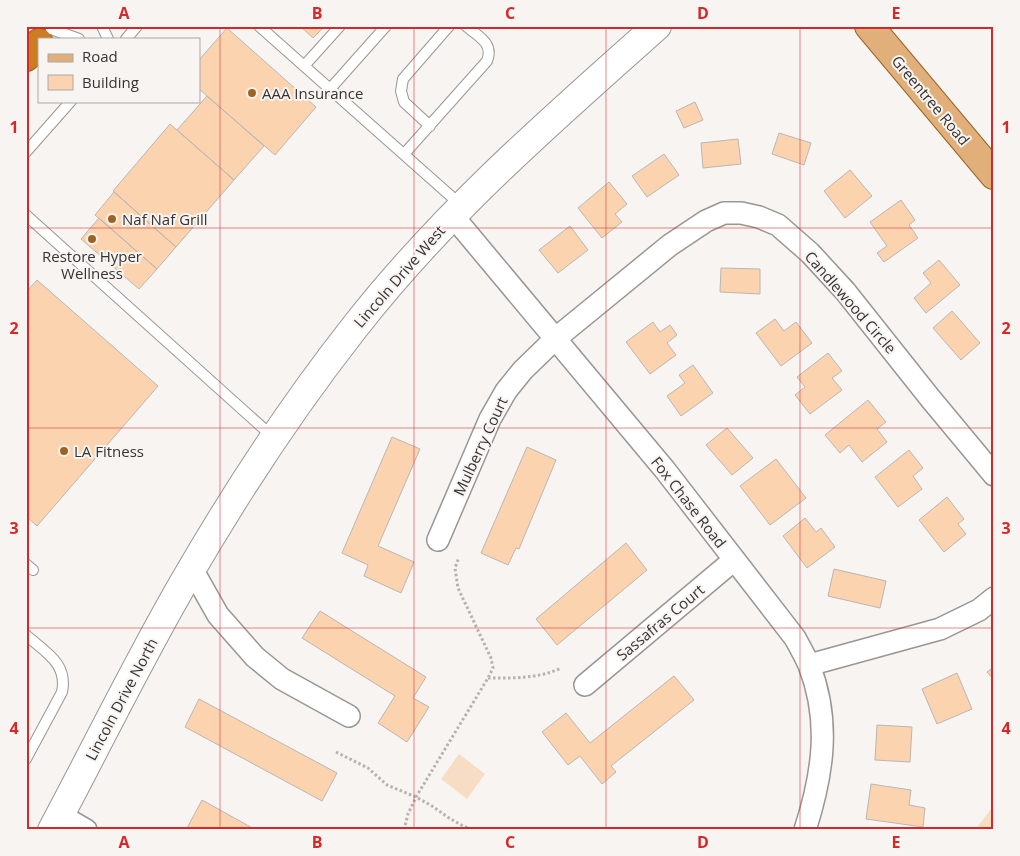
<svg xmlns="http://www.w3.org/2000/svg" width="1020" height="856" font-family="'Open Sans',sans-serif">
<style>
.green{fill:#f8ddc5}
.building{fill:#fcd3af;stroke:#bab6b3}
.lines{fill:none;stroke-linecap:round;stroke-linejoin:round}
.lane-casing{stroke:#999693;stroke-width:12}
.street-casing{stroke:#999693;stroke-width:24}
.secondary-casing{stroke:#999693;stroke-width:30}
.primary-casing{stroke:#986327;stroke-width:30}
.highway-casing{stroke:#986327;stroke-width:30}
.path{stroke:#b5b2b0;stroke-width:3;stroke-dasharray:2.5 2.5;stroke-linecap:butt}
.lane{stroke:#fff;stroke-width:10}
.street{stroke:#fff;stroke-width:21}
.secondary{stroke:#fff;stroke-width:28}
.primary{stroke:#e1b07a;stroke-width:28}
.highway{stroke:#cd7c21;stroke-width:28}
.grid{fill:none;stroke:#d62828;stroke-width:1;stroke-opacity:0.55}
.poi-dot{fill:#9e6223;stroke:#f8f4f1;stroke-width:2}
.labels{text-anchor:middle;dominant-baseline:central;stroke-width:4;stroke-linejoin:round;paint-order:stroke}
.poi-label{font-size:15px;fill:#353433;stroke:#f8f4f1;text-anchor:start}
.street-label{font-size:15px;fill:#353433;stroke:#f8f4f1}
.neatline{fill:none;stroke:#d62828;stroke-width:2}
.grid-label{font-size:16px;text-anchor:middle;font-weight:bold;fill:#d62828}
</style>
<rect width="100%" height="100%" fill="#f8f4f1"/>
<path class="green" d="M459 754 485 774 467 799 441 779Z
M994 805V830H975Z"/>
<path class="building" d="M300 26H319L322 29 313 38Z
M227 28 316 107 275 155 199 89V60Z
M207 96 264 146 234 180 177 130Z
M695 102 703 120 684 128 676 111Z
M170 124 234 180 176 247 113 191Z
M779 133 811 143 804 165 772 154Z
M738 139 741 164 703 168 701 143Z
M664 154 679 175 647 197 632 176Z
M850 170 872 196 845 218 824 191Z
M609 182 627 204 615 214 622 222 602 238 578 208Z
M114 192 176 247 157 269 95 215Z
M901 200 915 220 909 225 918 238 884 262 877 253 887 246 870 222Z
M99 218 157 269 139 289 81 239Z
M570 226 588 250 558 273 539 250Z
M939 260 960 285 926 313 914 298 931 283 923 273Z
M721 268 760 269V294L720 292Z
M37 280 158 386 37 526 26 516V292Z
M952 311 980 343 961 360 933 328Z
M775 319 784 331 796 322 812 343 781 366 756 333Z
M653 322 660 332 670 325 677 335 667 343 676 355 650 374 626 342Z
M828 353 842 371 832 378 842 390 810 414 795 395 805 387 797 377Z
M693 365 713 393 681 416 667 396 685 383 679 375Z
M868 400 886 422 877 429 887 442 862 462 849 445 840 453 825 435Z
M727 428 753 458 732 475 706 445Z
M392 437 420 449 378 546 414 562 401 593 364 576 368 565 342 553Z
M527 447 556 460 519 549 516 548 508 565 481 553Z
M909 450 923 468 913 476 922 489 898 507 875 477Z
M776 459 806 498 770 525 740 486Z
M947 497 964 519 958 524 966 534 944 552 919 520Z
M805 518 816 532 821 528 835 547 807 568 783 536Z
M626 543 647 570 557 645 536 619Z
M834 569 886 581 880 608 828 596Z
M320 611 426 677 413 698 429 707 407 742 378 723 395 696 302 638Z
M994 667V680L987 672Z
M957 673 972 709 937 724 922 689Z
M674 676 694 700 611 766 616 772 602 784 580 756 568 765 542 732 566 713 590 743Z
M199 699 337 773 322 801 185 727Z
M877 725 912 727 910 762 875 760Z
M871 784 911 790 909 805 925 808 923 827 866 819Z
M202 800 256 830H186Z"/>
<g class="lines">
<g class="lane-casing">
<path id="lane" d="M102 26 108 39
M259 26 462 206
M51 29 79 39
M126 39 137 26
M304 66 340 26
M330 89 386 26
M430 126 404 102 401 91 403 79 449 26
M26 152 71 101
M405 153 487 61C494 43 479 37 466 26
M26 215 273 437
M26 564 33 570
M26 635C45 652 68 663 62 692L26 759"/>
</g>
<g class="street-casing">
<path id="street" d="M452 215 665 470 795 638C800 647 805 656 809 665 831 721 823 774 805 830
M438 540 490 419 506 391 523 370 555 339 670 245 706 221 724 213H741L759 217 778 225 810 253 845 291 930 398 994 475
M192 569 218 615 255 657 282 679 349 716
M809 665 940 629 979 610 994 598
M585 685 734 560
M60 815 86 830"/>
</g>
<g class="secondary-casing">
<path id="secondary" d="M52 830C96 748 137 663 184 582 235 494 291 408 354 328 442 215 550 121 657 26"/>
</g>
<g class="primary-casing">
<path id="primary" d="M869 26 994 175"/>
</g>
<g class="highway-casing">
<path id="highway" d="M26 57 39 43"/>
</g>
<path class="path" d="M488 678C513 678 538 679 561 668
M336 752 368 768 387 785 416 797 432 806 449 818 463 826 474 830
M404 830 408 814 416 797 488 678 493 668 491 658 458 588 455 568 459 557"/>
<use href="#lane" class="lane"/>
<use href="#street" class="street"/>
<use href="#secondary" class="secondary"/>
<use href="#primary" class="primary"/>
<use href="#highway" class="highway"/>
</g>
<path class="grid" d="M220 26V830M414 26V830M606 26V830M800 26V830M26 228H994M26 428H994M26 628H994"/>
<g class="poi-dot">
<circle cx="252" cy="93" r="5"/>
<circle cx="112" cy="219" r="5"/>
<circle cx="92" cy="239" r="5"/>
<circle cx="64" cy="451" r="5"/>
</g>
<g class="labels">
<g class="poi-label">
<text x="262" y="93">AAA Insurance</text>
<text x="122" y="219">Naf Naf Grill</text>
<text x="92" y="256" text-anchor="middle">Restore Hyper<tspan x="92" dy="17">Wellness</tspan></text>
<text x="74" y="451">LA Fitness</text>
</g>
<g class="street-label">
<text transform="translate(931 100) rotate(50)">Greentree Road</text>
<text transform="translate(399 276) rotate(-49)">Lincoln Drive West</text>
<text transform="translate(851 302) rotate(49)">Candlewood Circle</text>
<text transform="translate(480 446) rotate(-65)">Mulberry Court</text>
<text transform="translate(689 502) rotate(52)">Fox Chase Road</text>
<text transform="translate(660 622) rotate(-40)">Sassafras Court</text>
<text transform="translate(121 699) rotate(-62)">Lincoln Drive North</text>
</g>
</g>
<rect width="1020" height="856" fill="none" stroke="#f8f4f1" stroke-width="55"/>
<rect x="38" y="38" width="162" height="65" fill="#f8f4f1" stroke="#aaa7a5"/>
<rect x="48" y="54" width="25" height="8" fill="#e1b07a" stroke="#aaa7a5"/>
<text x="82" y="62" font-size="15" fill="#353433">Road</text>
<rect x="48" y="75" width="25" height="15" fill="#fcd3af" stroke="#aaa7a5"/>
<text x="82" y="88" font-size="15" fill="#353433">Building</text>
<rect x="28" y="28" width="964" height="800" class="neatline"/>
<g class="grid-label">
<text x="124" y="19">A</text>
<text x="317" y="19">B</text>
<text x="510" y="19">C</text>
<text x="703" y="19">D</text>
<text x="896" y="19">E</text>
<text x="14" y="133">1</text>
<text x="1006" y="133">1</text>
<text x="14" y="334">2</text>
<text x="1006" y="334">2</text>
<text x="14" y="534">3</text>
<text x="1006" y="534">3</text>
<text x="14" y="734">4</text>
<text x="1006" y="734">4</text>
<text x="124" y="848">A</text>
<text x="317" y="848">B</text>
<text x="510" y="848">C</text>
<text x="703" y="848">D</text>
<text x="896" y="848">E</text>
</g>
</svg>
